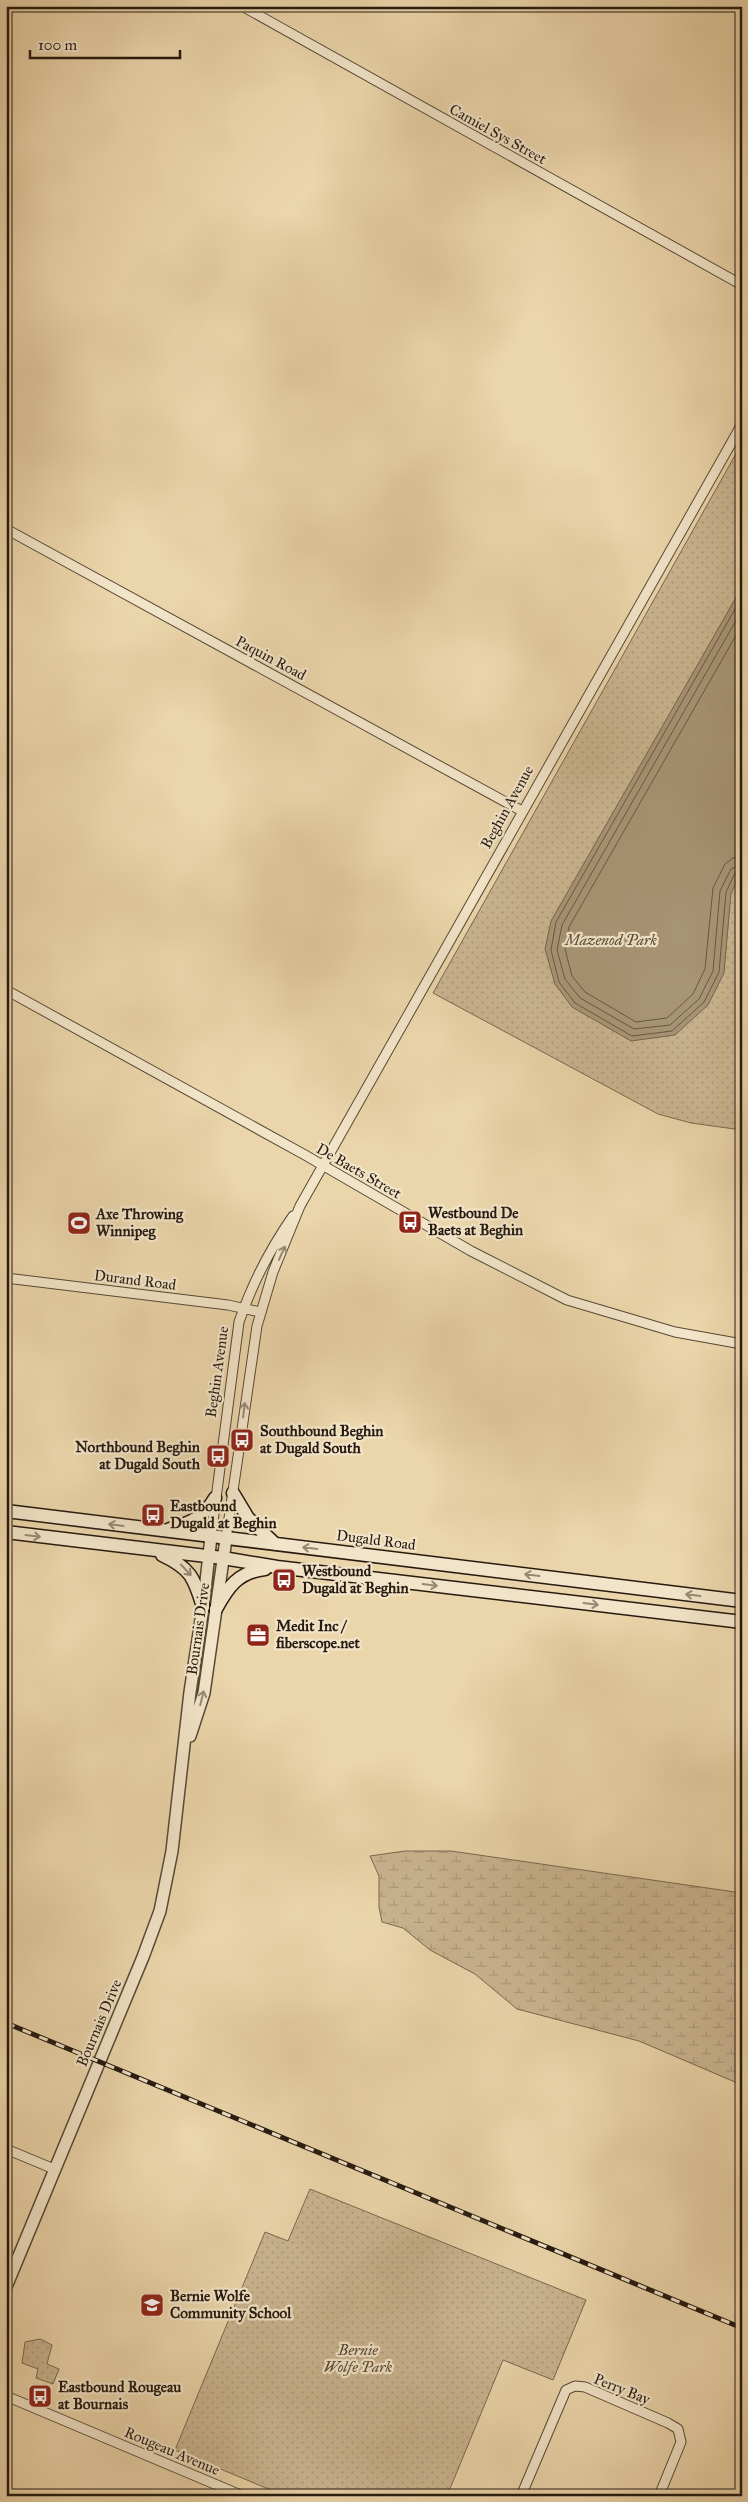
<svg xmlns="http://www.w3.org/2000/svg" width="748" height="2502" font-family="'IM FELL Great Primer',serif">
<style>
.wetland{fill:url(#wetland-marsh);stroke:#786850}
.park{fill:url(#park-dots);stroke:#786850}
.water{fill:#a89576;stroke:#74644d}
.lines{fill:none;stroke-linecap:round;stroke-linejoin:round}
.shore{stroke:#675843;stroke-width:1}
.minor-casing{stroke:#574936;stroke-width:11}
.tertiary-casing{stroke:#574936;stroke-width:14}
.secondary-casing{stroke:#261a10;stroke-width:15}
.minor{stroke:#f2e4c8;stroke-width:9}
.tertiary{stroke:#f2e4c8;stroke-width:11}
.secondary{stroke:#f2e4c8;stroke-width:12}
.rail-casing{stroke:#261a10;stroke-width:5}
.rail{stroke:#f2e4c8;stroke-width:3;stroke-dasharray:9;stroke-linecap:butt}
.oneway{stroke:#968975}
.labels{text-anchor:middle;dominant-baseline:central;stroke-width:4.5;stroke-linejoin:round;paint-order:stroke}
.street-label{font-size:15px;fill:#261a10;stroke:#f2e4c8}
.park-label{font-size:15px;font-style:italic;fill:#574836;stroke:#f2e4c8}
.poi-label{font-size:15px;font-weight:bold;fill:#261a10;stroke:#f2e4c8;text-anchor:start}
</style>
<defs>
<pattern id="wetland-marsh" width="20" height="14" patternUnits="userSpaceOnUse" patternTransform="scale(1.25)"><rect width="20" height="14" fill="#cab590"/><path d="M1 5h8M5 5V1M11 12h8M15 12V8" fill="none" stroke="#ad9b7b"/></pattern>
<pattern id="park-dots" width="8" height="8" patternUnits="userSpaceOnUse" patternTransform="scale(1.25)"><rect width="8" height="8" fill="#cab590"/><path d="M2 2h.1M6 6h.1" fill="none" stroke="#ad9b7b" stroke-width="1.8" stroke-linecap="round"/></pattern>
</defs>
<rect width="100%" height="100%" fill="#ebd5aa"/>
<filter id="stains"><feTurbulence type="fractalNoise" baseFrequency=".004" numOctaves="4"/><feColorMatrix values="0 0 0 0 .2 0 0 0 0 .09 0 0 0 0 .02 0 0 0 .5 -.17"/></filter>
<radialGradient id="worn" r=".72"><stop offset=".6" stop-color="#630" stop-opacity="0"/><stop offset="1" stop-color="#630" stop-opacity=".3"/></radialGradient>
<path class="wetland" d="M405 1851H451L742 1893V2085L639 2041 517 2009 475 1974 430 1950 403 1928 382 1922 379 1907V1876L370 1856Z"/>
<path class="park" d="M742 443V1130L691 1123 658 1114 433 993Z
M310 2189 586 2300 553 2380 503 2360 447 2496H285L175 2450 265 2232 288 2241Z
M40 2339 52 2345 47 2364 59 2369 53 2384 36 2378 38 2369 22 2363 25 2342Z"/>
<path class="water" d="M742 587V871L731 893 724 973 708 1005 675 1035 631 1041 572 1007 555 984 545 949 551 921Z"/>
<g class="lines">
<path class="shore" d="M742 597 556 922 551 950 559 982 575 1003 632 1036 672 1031 704 1002 719 972 726 892 735 873 742 870
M742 610 562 925 557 950 565 979 580 998 634 1029 670 1025 699 999 713 971 720 891 731 869 742 864
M742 625 569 927 565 949 572 976 585 992 636 1022 667 1018 693 994 705 969 713 888 725 864 733 858 742 857"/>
<g class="minor-casing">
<path id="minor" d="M242 6 742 285
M6 529 522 811
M6 990 305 1155 471 1251 567 1300 675 1332 742 1344
M6 1278 228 1305 260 1312
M211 1537 239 1322C252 1284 270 1249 293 1216
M226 1539 257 1326 273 1272 300 1206 742 424
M6 2149 54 2169
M6 2396 243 2496
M521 2496 566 2390 575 2386 585 2387 668 2423 678 2429 681 2442 659 2496"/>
</g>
<g class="tertiary-casing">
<path id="tertiary" d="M190 1736 204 1693 226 1539
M6 2287 143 1957 160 1911 172 1851 190 1692 203 1607 211 1537"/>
</g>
<g class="secondary-casing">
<path id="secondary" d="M233 1493 248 1518 275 1544
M6 1511 742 1601
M170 1529C191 1523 204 1517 215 1498
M6 1532 223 1558 277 1567 742 1622
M162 1555C190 1568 194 1577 203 1607
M216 1609C228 1587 238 1572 265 1569"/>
</g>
<use href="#minor" class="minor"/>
<use href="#tertiary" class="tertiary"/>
<use href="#secondary" class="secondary"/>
<g class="rail-casing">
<path id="rail" d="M6 2023 742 2328"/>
</g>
<use href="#rail" class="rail"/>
</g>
<defs><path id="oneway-shaft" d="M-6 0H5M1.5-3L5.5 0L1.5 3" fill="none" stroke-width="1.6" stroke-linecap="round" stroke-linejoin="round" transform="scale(1.25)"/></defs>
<g class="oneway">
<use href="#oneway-shaft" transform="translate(282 1253) rotate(-66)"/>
<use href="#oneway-shaft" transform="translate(244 1410) rotate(-83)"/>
<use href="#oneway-shaft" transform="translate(116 1525) rotate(-173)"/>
<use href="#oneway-shaft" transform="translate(33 1536) rotate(7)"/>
<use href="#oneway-shaft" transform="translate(310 1548) rotate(-173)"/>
<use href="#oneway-shaft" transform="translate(186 1570) rotate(47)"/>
<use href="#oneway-shaft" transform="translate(532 1575) rotate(-173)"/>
<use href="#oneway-shaft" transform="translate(430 1585) rotate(7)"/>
<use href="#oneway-shaft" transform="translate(693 1595) rotate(-173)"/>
<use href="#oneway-shaft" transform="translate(591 1604) rotate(7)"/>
<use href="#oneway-shaft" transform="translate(202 1698) rotate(-76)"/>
</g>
<defs>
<g id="bus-square" transform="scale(1.25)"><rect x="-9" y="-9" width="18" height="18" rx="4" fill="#8f2418" stroke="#f2e4c8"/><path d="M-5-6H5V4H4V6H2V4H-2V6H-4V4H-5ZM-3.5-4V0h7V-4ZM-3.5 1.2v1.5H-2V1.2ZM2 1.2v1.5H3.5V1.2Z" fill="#fff"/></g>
<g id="stadium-square" transform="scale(1.25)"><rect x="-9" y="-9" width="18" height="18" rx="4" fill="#8f2418" stroke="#f2e4c8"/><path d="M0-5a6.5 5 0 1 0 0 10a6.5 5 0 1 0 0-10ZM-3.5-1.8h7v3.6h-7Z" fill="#fff"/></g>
<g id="office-square" transform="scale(1.25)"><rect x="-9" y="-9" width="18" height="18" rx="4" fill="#8f2418" stroke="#f2e4c8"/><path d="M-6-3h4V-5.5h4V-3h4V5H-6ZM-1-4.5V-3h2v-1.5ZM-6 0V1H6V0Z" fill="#fff"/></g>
<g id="school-square" transform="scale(1.25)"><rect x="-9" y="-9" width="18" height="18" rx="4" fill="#8f2418" stroke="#f2e4c8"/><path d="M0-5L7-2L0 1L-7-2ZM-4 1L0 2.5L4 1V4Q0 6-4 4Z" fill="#fff"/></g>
</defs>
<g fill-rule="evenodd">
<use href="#bus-square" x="410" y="1222"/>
<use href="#stadium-square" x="79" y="1223"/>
<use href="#bus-square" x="242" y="1440"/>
<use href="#bus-square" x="218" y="1456"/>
<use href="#bus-square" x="153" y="1515"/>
<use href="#bus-square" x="284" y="1580"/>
<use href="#office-square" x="258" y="1635"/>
<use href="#school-square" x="152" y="2305"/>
<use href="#bus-square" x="40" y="2396"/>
</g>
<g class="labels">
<g class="street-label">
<text transform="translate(498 134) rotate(29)">Camiel Sys Street</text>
<text transform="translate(271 658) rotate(28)">Paquin Road</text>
<text transform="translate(507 807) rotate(-61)">Beghin Avenue</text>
<text transform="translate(359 1171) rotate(30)">De Baets Street</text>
<text transform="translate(135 1280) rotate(7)">Durand Road</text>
<text transform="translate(217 1372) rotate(-82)">Beghin Avenue</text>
<text transform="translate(376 1540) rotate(7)">Dugald Road</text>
<text transform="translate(198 1629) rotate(-82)">Bournais Drive</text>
<text transform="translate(99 2023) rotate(-67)">Bournais Drive</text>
<text transform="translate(622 2389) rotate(22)">Perry Bay</text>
<text transform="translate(172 2451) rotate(23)">Rougeau Avenue</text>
</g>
<g class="park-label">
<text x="611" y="940">Mazenod Park</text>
<text x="358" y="2350">Bernie<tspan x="358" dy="17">Wolfe Park</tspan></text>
</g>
<g class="poi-label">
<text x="428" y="1213">Westbound De<tspan x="428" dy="17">Baets at Beghin</tspan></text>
<text x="96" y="1214">Axe Throwing<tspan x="96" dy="17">Winnipeg</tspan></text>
<text x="260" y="1431">Southbound Beghin<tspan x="260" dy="17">at Dugald South</tspan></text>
<text x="200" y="1447" text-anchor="end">Northbound Beghin<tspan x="200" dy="17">at Dugald South</tspan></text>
<text x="170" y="1506">Eastbound<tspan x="170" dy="17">Dugald at Beghin</tspan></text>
<text x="302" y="1571">Westbound<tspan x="302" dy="17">Dugald at Beghin</tspan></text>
<text x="276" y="1626">Medit Inc /<tspan x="276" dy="17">fiberscope.net</tspan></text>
<text x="170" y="2296">Bernie Wolfe<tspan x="170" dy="17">Community School</tspan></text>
<text x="58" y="2387">Eastbound Rougeau<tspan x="58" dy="17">at Bournais</tspan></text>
</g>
</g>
<rect width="748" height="2502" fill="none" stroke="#ebd5aa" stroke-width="25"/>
<rect x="8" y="8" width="733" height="2487" fill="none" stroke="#261a10" stroke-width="2.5"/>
<rect x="12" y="12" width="723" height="2477" fill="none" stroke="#261a10"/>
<path d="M30 50v8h150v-8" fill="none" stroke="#261a10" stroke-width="2.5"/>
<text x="38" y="50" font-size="15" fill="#261a10" stroke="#f2e4c8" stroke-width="4" paint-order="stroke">100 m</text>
<rect width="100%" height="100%" filter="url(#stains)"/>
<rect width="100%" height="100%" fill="url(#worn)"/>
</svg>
